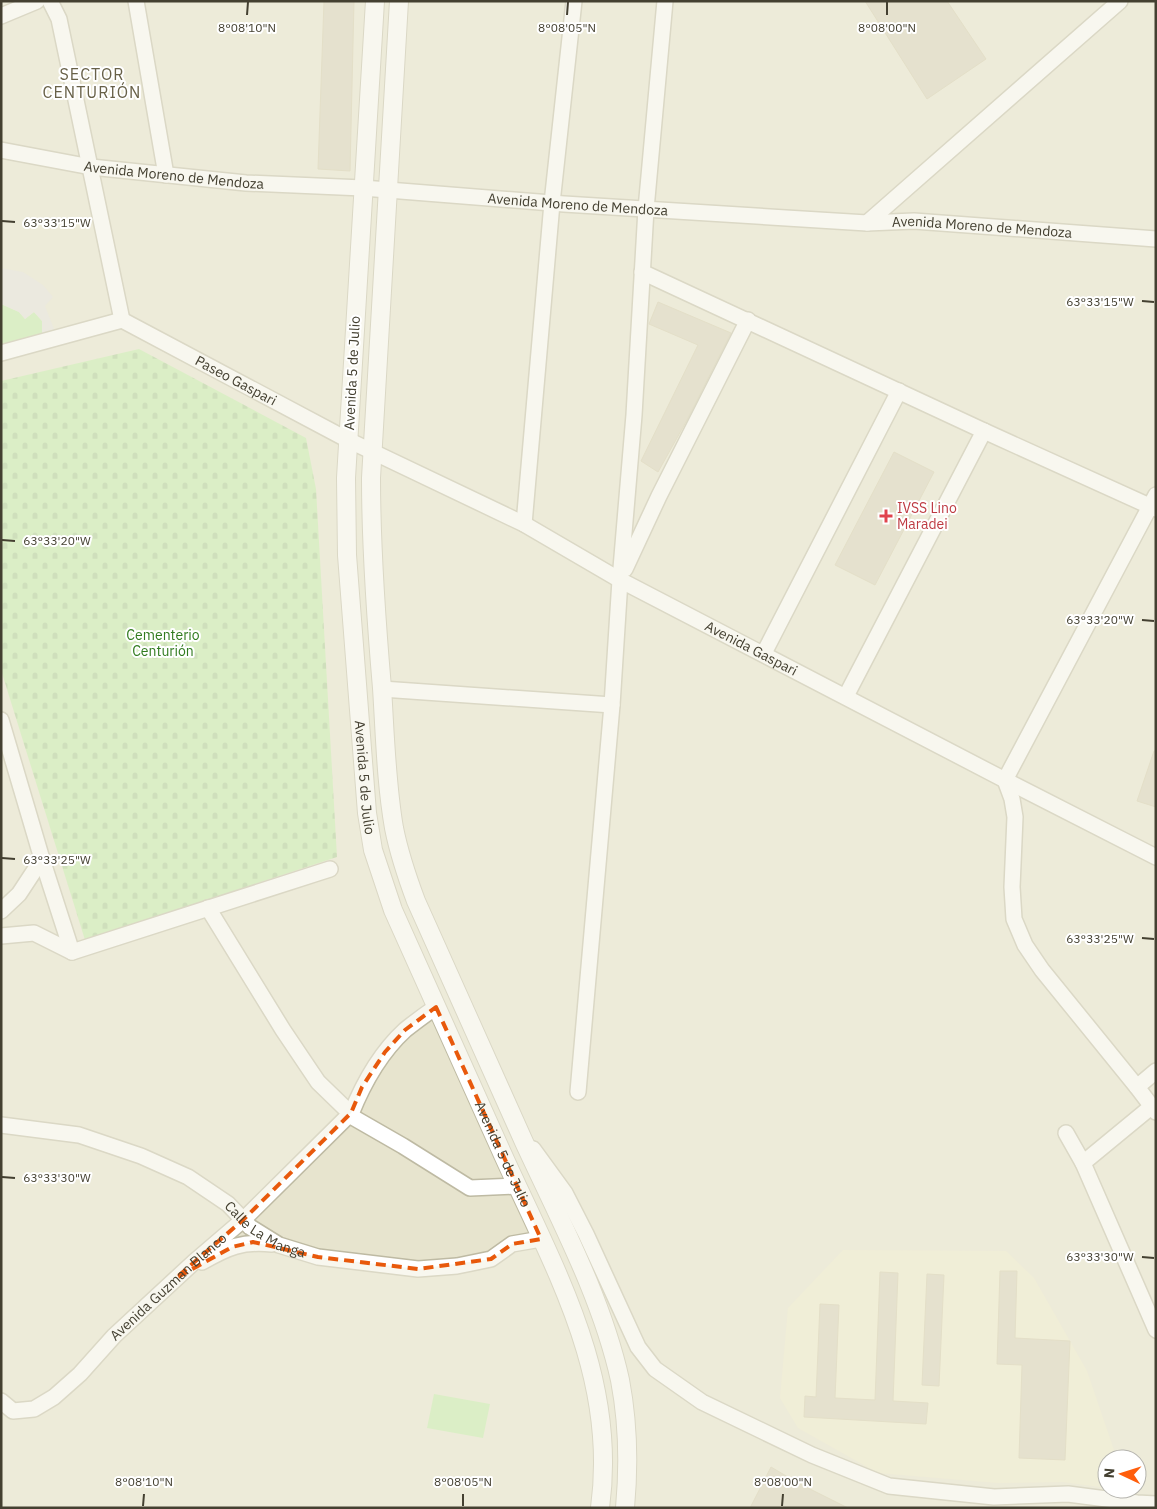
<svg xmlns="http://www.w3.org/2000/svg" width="1157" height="1509" font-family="'IBM Plex Sans',sans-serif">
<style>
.residential{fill:#e7e4ce;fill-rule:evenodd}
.education{fill:#eeeac9}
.cemetery{fill:url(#cemetery-stones)}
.park{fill:#bfeca4}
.parking{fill:#e2e1db}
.building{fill:#d4cfb5;stroke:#d1c9a8}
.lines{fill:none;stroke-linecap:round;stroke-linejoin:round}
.minor-casing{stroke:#bebaa3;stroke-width:18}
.tertiary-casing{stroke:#bebaa3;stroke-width:20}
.minor{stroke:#fff;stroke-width:15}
.tertiary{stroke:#fff;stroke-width:18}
.marked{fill:none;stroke:#e8590c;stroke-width:4;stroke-dasharray:10 6;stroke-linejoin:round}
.ticks{fill:none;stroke:#444031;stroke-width:2}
.health-dot{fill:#e0444e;stroke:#fff;stroke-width:2}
.labels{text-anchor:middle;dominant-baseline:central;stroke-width:4;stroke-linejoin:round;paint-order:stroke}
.street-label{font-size:14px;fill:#444031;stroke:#fff}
.health-label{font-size:14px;fill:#be3a42;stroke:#fff;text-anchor:start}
.park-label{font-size:14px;fill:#317b1f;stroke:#fff}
.quarter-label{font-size:16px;letter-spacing:1px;fill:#686148;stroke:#fff}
.ticks-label{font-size:12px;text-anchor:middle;fill:#444031;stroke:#fff;stroke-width:4;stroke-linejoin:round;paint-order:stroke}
</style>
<defs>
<pattern id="cemetery-stones" width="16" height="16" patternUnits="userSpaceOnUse" patternTransform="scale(1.25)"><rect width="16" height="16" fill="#bfeca4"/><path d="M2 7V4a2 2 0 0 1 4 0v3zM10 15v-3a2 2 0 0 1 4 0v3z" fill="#a5cb8e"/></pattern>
</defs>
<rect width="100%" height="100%" fill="#f3f1e1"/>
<path class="residential" d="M1 1H1156V1508H1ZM1107 1459H1137V1489H1107Z"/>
<path class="education" d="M843 1250 1006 1251 1034 1278 1087 1371 1117 1459H1107V1488L1063 1482 998 1483 878 1473 798 1428 780 1398 788 1308Z"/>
<path class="cemetery" d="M139 349 306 438 316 489 337 857 85 940 1 670V381Z"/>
<path class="park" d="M1 304 19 312 25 319 34 312 42 321V336L1 346Z
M434 1394 490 1404 483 1438 427 1428Z"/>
<path class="parking" d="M1 268 23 272 43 285 53 297 45 306 54 329 63 331 42 336V321L34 312 25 319 19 312 1 304Z"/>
<path class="building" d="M324 1H354L350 171 318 169Z
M865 1H947L986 59 927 99Z
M658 302 731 333 687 420 658 472 641 461 698 345 649 324Z
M894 452 934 472 875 585 835 565Z
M1154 751H1156V807L1137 801Z
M1000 1271H1017L1015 1338 1070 1341 1065 1460 1019 1458 1022 1365 997 1364Z
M880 1272 898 1273 893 1401 928 1403 926 1424 804 1417 805 1396 816 1397 820 1304 839 1305 835 1398 875 1400Z
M927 1274 944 1275 939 1386 922 1385Z
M771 1467 798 1483 848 1508H750Z"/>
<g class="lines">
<g class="minor-casing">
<g id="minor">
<path d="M50 1 59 19 122 320"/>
<path d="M136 1 166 175"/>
<path d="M1 16 37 1"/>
<path id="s1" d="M1 150 91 167 246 183 363 188 564 204 867 223 914 221 1156 239"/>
<path d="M867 223 1120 1"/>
<path d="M642 272 984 431 1156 509"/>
<path id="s2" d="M122 320 348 440 524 524 620 580 1005 780 1156 857"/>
<path d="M1 353 122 320"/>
<path d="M1156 495 1005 780 1012 799 1015 817 1012 887 1014 919 1025 945 1042 970 1137 1087 1156 1112"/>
<path d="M524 524 552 203 574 1"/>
<path d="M625 569 659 496 748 320"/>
<path d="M764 653 899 391"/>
<path d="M382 689 612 705"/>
<path d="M846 696 984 431"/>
<path d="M1 720 42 859 72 952"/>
<path d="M208 908 283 1030 318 1082 351 1114 349 1115 403 1146 470 1188 517 1186"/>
<path d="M1 911 19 894 42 859"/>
<path d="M1 936 34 933 72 952 330 869"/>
<path d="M1137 1087 1156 1071"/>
<path d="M578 1092 612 705 620 580 634 415 646 209 665 1"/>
<path d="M1151 1107 1083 1163 1156 1330"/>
<path d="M351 1114C363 1084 380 1053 405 1030 415 1022 426 1014 436 1007"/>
<path id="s3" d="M1 1125 79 1135 141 1156 188 1177 228 1204 250 1227 279 1245 318 1257 418 1269 457 1266 491 1259 512 1244 541 1239"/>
<path d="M1066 1133 1083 1163"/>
<path d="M533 1149 565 1193 586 1234 638 1347 655 1369 702 1402 812 1455 889 1486 994 1497 1068 1494 1137 1503 1156 1504"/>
<path d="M202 1262C228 1247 242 1241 272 1244"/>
<path id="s4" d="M1 1401 13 1411 34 1409 54 1397 80 1374 114 1336 194 1262 243 1220 349 1115"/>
</g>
</g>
<g class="tertiary-casing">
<g id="tertiary">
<path id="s5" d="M375 1 346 478 347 555 367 813 373 850 393 910C430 992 466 1074 503 1155 555 1270 618 1377 600 1508"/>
<path d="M399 1 371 478C371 548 376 618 382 688 385 734 386 782 394 828 399 853 407 877 416 901 452 981 488 1062 524 1142 559 1218 602 1298 620 1380 628 1422 629 1465 625 1508"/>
</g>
</g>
<use href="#minor" class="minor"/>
<use href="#tertiary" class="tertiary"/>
</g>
<path d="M0 0H1157V1509H0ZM436 1007 541 1239 512 1244 491 1259 418 1269 318 1257 253 1242 232 1247 176 1278 243 1220 351 1113 362 1087 385 1052 405 1030Z" fill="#f3f1e1" fill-opacity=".55" fill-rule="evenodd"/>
<path class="marked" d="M436 1007 541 1239 512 1244 491 1259 418 1269 318 1257 253 1242 232 1247 176 1278 243 1220 351 1113 362 1087 385 1052 405 1030Z"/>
<path class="ticks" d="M247 15 248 2M567 15 568 2M887 15V2M2 221 15 222M1142 301 1154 302M2 540 15 541M1142 620 1154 621M2 858 15 859M1142 938 1154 939M2 1177 15 1178M1142 1257 1154 1258M143 1506 144 1494M463 1506V1494M782 1506 783 1494"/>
<path class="health-dot" d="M883.5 508.5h5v5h5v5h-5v5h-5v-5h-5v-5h5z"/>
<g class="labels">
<g class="street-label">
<text stroke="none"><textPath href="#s1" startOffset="175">Avenida Moreno de Mendoza</textPath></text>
<text stroke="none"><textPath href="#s1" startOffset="580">Avenida Moreno de Mendoza</textPath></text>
<text stroke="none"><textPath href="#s1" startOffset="985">Avenida Moreno de Mendoza</textPath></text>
<text transform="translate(352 373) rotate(-87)">Avenida 5 de Julio</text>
<text stroke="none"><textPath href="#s2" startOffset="129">Paseo Gaspari</textPath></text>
<text stroke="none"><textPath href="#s2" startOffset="710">Avenida Gaspari</textPath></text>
<text stroke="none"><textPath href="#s5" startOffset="778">Avenida 5 de Julio</textPath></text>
<text stroke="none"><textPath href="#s5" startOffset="1182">Avenida 5 de Julio</textPath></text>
<text stroke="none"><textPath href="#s3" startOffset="290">Calle La Manga</textPath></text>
<text stroke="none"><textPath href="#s4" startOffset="219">Avenida Guzman Blanco</textPath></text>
</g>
<g class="health-label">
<text x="897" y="508">IVSS Lino<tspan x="897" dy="16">Maradei</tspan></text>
</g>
<g class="park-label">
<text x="163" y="635">Cementerio<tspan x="163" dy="16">Centurión</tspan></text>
</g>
<g class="quarter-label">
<text x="92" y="74">SECTOR<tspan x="92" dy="18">CENTURIÓN</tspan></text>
</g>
</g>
<g class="ticks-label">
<text x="247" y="32">8°08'10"N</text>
<text x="567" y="32">8°08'05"N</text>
<text x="887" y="32">8°08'00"N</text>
<text x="57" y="227">63°33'15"W</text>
<text x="1100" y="306">63°33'15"W</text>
<text x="57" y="545">63°33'20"W</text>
<text x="1100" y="624">63°33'20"W</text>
<text x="57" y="864">63°33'25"W</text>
<text x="1100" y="943">63°33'25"W</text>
<text x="57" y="1182">63°33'30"W</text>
<text x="1100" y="1261">63°33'30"W</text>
<text x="144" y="1486">8°08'10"N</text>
<text x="463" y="1486">8°08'05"N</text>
<text x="783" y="1486">8°08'00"N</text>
</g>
<rect width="1157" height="1509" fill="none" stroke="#444031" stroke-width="5"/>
<g transform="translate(1122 1474) rotate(274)"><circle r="24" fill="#ffffff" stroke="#b4b3ad"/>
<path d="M0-4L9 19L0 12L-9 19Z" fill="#ff5e0c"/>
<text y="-8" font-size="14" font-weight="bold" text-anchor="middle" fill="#444031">N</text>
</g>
</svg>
